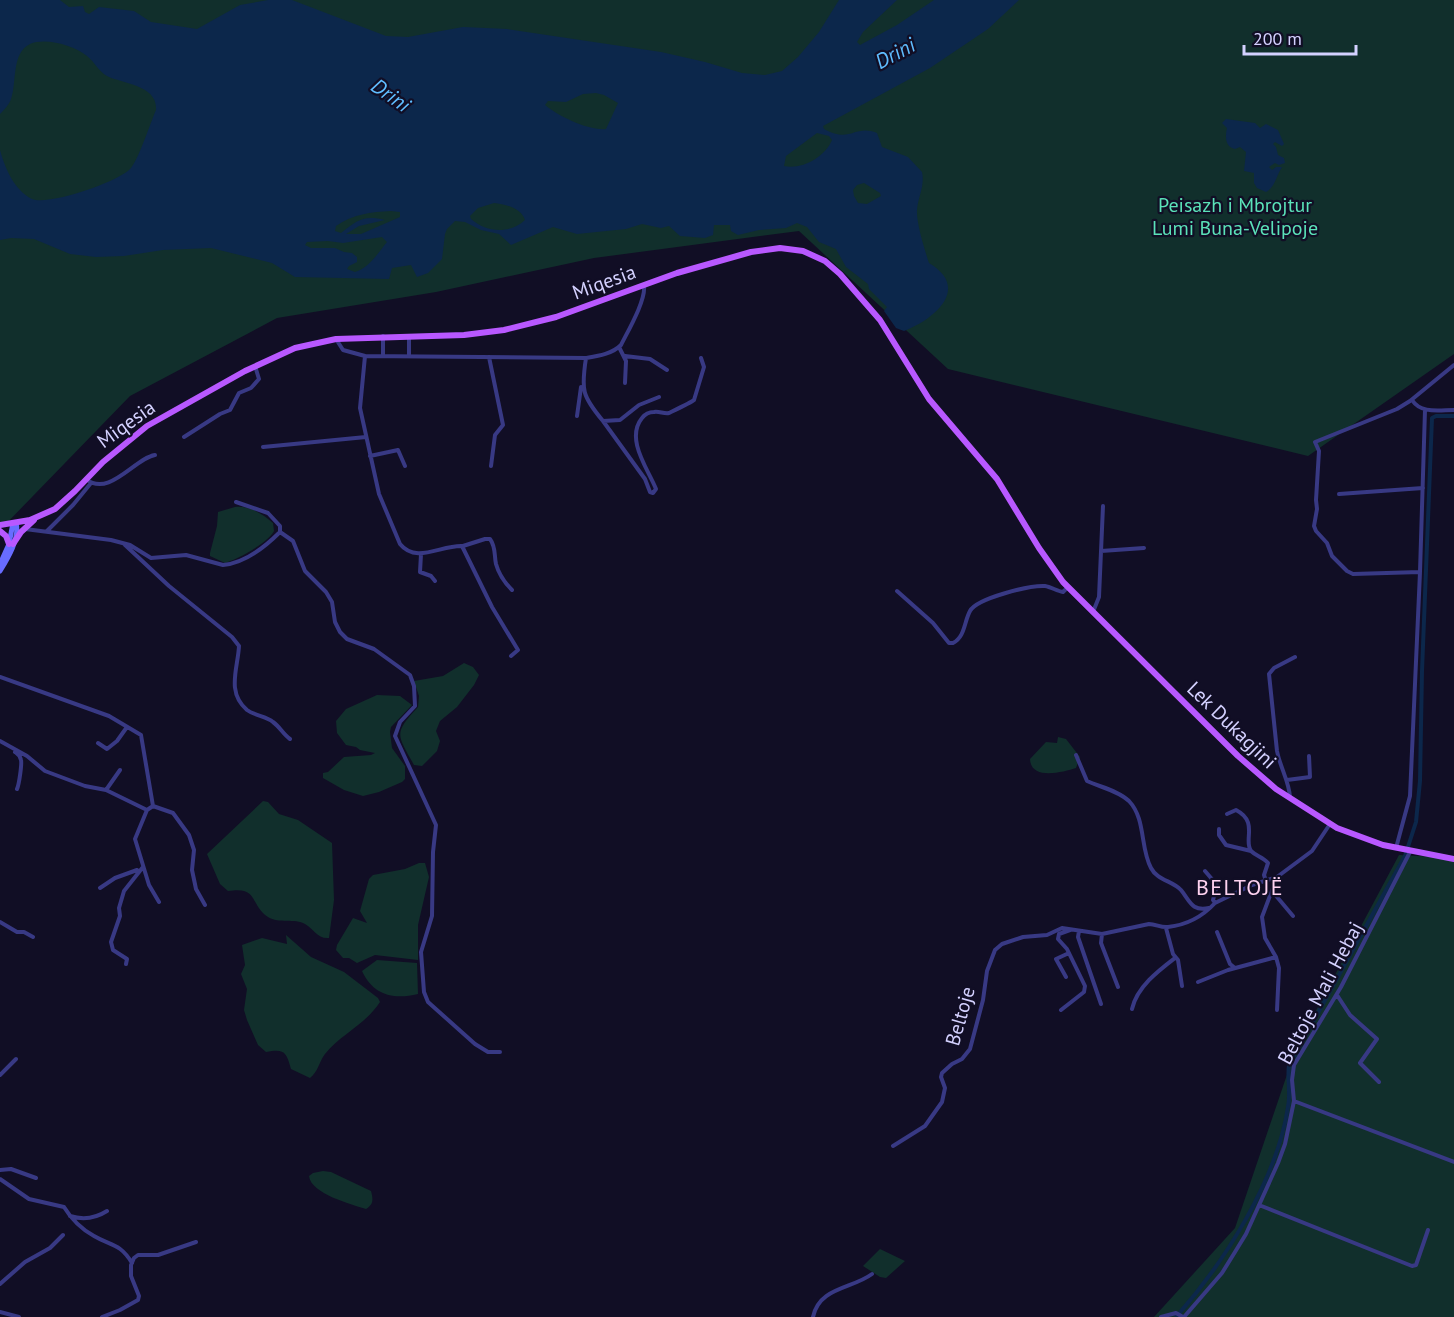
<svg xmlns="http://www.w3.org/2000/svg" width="1454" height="1317" font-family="'PT Sans',sans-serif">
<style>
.green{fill:#112f2c}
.water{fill:#0c274b;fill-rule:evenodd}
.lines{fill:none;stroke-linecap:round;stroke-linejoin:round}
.canal{stroke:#0c274b;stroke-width:4}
.minor{stroke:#383984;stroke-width:4}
.secondary{stroke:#686cff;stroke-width:5}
.primary{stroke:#b858ff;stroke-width:6}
.labels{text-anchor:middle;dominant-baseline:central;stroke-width:4.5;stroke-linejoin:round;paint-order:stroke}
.park-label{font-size:20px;fill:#5be2b9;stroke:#110e25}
.street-label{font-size:20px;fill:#d4d1ff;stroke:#110e25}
.water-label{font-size:21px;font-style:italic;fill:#5fbdff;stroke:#110e25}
.quarter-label{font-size:22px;letter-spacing:1.5px;fill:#ffd3f1;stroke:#110e25}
</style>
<rect width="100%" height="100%" fill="#110e25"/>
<path class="green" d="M0 0H1454V354L1308 456 948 369 799 231 594 258 436 292 277 318 130 396 0 530Z
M235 507C249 505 263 514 273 523L274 531C269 542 237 560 225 563L210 556V553L217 526 218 512Z
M464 663 473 667 479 675 474 685 457 707 440 721 436 731 440 741 437 751 422 766 414 765C397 734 393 734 418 707L419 696 414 681 443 676Z
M377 695 400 696 412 705 391 727 390 732 392 748 405 766V779L402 782 379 792 363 796 344 790 323 778V773L328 772 344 757 371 755 375 753 360 750 356 747 346 745 337 733 336 721 346 709Z
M1058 737 1066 739 1080 757 1076 768C1063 772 1031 781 1030 759L1046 742 1057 743Z
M263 801 268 802 279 814 298 820 332 843 334 900 329 938C317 939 314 929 305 924 295 918 279 924 268 917 249 904 259 886 228 891L220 884 207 854Z
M1399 855 1454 858V1317H1154L1235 1228 1296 1048Z
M419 863H425L429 877 418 925V960L375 955 357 963 349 958H343L336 950 337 945 353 918 367 923 360 911 369 879 373 875 405 869Z
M286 935 311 957 344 972 378 998 380 1002C365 1025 341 1034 325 1054 319 1062 318 1072 310 1078L291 1069C286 1051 284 1049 266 1052L258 1045 247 1020 244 1010 247 989 241 974 245 965 242 945 262 938 287 944Z
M377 960 417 963 418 994C393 1000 373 995 362 971Z
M323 1171 331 1172 371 1191C373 1199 374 1204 366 1209 351 1204 311 1194 309 1176L313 1173Z
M880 1249 905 1261 886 1278 880 1277 863 1266Z"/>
<path class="water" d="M0 0H60L69 7 83 6 85 12 89 14 99 7 134 11 151 22 197 29 240 5 268 0H292L386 36 408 37 463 27 507 29 661 52 705 62 742 73 765 75 782 71 798 57 819 32 839 0H897L863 32 857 42 860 45 897 25 934 0H1019L988 29 930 68 823 126 824 129C851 144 854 124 877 133L882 147 908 157 922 172C925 186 918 197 917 210 916 222 925 251 929 263 971 288 935 319 904 331L896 328 884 311 887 307 869 289 868 284 846 267 836 249 819 242 807 227 797 223 786 228 759 230 738 235 731 231 730 225H714L713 235 705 238 680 236 669 226 661 228 642 224 626 229 577 234 553 227 511 245 499 234 481 230 465 222 455 221 447 229 445 234 442 259 428 273 417 277 411 265 392 268 389 279 295 277 272 263 211 248 163 250 124 256 96 257 70 254 34 239 11 238 0 240V150C5 168 14 190 32 199 48 206 119 182 131 168 139 158 150 124 156 110 158 85 123 84 107 76 98 71 95 62 87 56 75 46 46 37 30 44 11 53 17 83 11 99 9 105 4 110 0 114ZM596 93 604 95 618 103 606 129C589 131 558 116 545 105L548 101 566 102 583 94ZM817 133 829 136 832 140C825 157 802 170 784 166L786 156ZM864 183 880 193 881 196 867 204 858 203 854 196 853 190 857 185ZM494 203C506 204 522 209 525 220 510 234 487 233 471 219L470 216 478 208ZM391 211 400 212V217L361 234H346L359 226 385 220C363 215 358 220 341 233L335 231 336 226C353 214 371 212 391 211ZM382 237 387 242C378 253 369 268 355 272L347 269 349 266 357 262V257L352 253 344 252 335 248H311L305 245 307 242 328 241 343 243Z
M1226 119 1255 123 1260 128 1266 124 1278 130 1284 144 1282 146 1275 142 1273 144 1276 147 1278 155 1284 158 1285 163 1279 165 1275 163 1269 167 1272 170 1276 167H1282C1276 176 1276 186 1266 192L1257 188 1254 183V173L1244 171 1246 152 1240 147 1235 149C1225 147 1225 136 1227 128L1222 123Z"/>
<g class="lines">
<path class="canal" d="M1176 1317C1224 1263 1277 1180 1288 1107 1291 1093 1287 1079 1289 1065L1405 856 1416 822 1420 781 1422 671 1432 418 1436 416H1454"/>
<path class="minor" d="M336 339 343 350 365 356
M619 347 626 361 625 383
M383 356V336
M409 356V336
M625 356 650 359 667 370
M489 357 503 425 495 435 491 466
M586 358C581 390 582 396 603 421L620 420 639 405 659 397
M1412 400C1421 414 1439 410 1454 410
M577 416 581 387
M603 421 645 479 650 492 653 493 656 489C648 469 625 439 642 418 645 414 649 412 654 412 659 411 664 414 669 413 671 412 692 402 694 400L704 367 701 358
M184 437 220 414 230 410 239 393 251 388 259 379 255 366
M263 447 366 437
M370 456 398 450 405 466
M86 479C109 498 135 458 155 455
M1339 494 1423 488
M25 529 111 540 130 545 151 558 186 555 223 565C245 563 265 547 280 532V526L268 513 236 502
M47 531 73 505 91 483
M280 532 293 541 305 571 326 592 332 602 335 622 340 632 347 639 374 649 410 675 414 686 415 706 400 722 395 736 436 825 433 852 432 916 421 952 424 992 428 1002 475 1044 488 1052H500
M124 544 169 586 232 637 239 646C238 668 226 692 247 710 255 716 266 716 273 722 280 727 283 734 290 739
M463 546 485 539H490C496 547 494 555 496 564 499 575 504 582 512 590
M1101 551 1144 548
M421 554 420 572 431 576 435 581
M1420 572 1353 574 1347 571 1332 556 1327 543 1316 531 1314 526 1317 509 1316 500 1319 451 1315 442 1397 409 1410 401 1454 365
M897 591 933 623 949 643H953C965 637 964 622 970 611 977 598 1031 585 1045 586 1051 587 1057 591 1063 592L1068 587
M1093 612 1099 597 1103 506
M511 656 518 650 492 607 462 546C441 545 416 564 400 544L379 494 360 408 365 356 586 358C598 356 612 354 621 345 628 331 646 300 644 286
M0 677 109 716 141 735 153 806 147 810 135 839 149 885 159 902
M0 741 27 756 45 771 85 786 106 790 147 810
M98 743 107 749 117 741 127 727
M15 752C18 754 20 755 21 760 22 764 19 785 17 789
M1076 755 1087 781C1100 787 1119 791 1129 801 1146 819 1140 848 1151 868 1157 880 1173 881 1181 890 1190 901 1192 912 1209 908
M1287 780 1310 777 1309 756
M106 790 120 770
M1290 797C1289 781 1280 767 1277 751L1269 674 1274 668 1295 657
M153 806 173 813 189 835 194 850 192 870 196 889 205 905
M1227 814 1236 810C1259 822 1243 840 1251 851 1256 856 1263 857 1268 863L1264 875 1266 881
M1219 829V835L1226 845 1251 851
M1396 848 1410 796 1420 572 1425 410
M100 888 115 878 137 870
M1272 891 1293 916
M1215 903 1252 885 1277 877 1312 851 1330 824
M0 922 17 932H24L33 937
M1166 928 1173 954 1178 960 1182 986
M1079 931 1078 937 1101 1004
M1217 932 1230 964 1235 968
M1102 934 1101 943 1118 987
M126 964 127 959 113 950 111 942 120 916 119 908 124 891 143 867
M1066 977 1056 959 1069 953
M1198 982 1228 970 1276 957
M1337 995 1350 1015 1377 1039 1360 1063 1379 1082
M1132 1009C1137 987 1158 971 1175 958
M1061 1010 1084 992 1085 986 1067 949 1058 939 1059 934 1070 930
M1277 1010 1279 968 1276 957 1265 938 1262 917 1277 877
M0 1075 16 1059
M1294 1101 1454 1162
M893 1146 925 1126 942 1102 945 1088 941 1077 942 1073 952 1064 962 1059 970 1049 983 1000 987 971 995 950 1002 944 1023 937 1047 935 1062 928 1102 934 1149 924C1156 924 1161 928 1168 927 1186 925 1203 916 1215 903L1213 900 1217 885 1205 871
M0 1170 11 1169 36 1178
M0 1179 29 1199 64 1207C72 1220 81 1229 94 1236 111 1246 120 1243 132 1263
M1259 1205 1412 1266 1416 1265 1428 1230
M70 1216C83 1220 96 1218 107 1211
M0 1284 25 1262 50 1248 63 1235
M0 1312 19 1317
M102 1317 120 1310 138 1300 139 1296 131 1276V1265L134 1258 138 1255H158L196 1242
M813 1317C819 1287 852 1289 872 1274
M1161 1317 1176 1313 1183 1317
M1184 1317 1222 1273 1235 1252 1246 1234 1278 1163 1285 1144 1294 1101 1292 1080 1294 1065 1341 987 1410 852"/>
<path class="secondary" d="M0 564 9 544 13 523
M0 571C8 558 20 538 16 523"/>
<path class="primary" d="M0 525 30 520 55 509 75 491 103 462 147 426 245 371 295 348 336 339 464 335 504 330 556 317 677 273 751 252 780 248 803 251 825 261 840 274 880 320 929 399 997 479 1039 548 1063 582 1238 756 1276 789 1337 828 1383 845 1454 859
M0 531 6 536 9 544
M13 544 21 532 34 520"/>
</g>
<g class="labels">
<g class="park-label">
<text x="1235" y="205">Peisazh i Mbrojtur<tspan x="1235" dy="23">Lumi Buna-Velipoje</tspan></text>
</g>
<g class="street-label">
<text transform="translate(604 282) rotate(-20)">Miqesia</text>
<text transform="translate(126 424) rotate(-36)">Miqesia</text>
<text transform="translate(1232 725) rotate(44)">Lek Dukagjini</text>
<text transform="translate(1320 993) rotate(-62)">Beltoje Mali Hebaj</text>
<text transform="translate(960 1016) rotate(-74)">Beltoje</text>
</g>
<g class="water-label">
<text transform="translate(895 53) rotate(-28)">Drini</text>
<text transform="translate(391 95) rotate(35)">Drini</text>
</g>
<g class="quarter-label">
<text x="1240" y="887">BELTOJË</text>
</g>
</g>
<path d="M1244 45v9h112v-9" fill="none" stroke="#d4d1ff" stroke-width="3"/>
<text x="1253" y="45" font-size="18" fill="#d4d1ff" stroke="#110e25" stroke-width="4.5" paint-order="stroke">200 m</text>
</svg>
